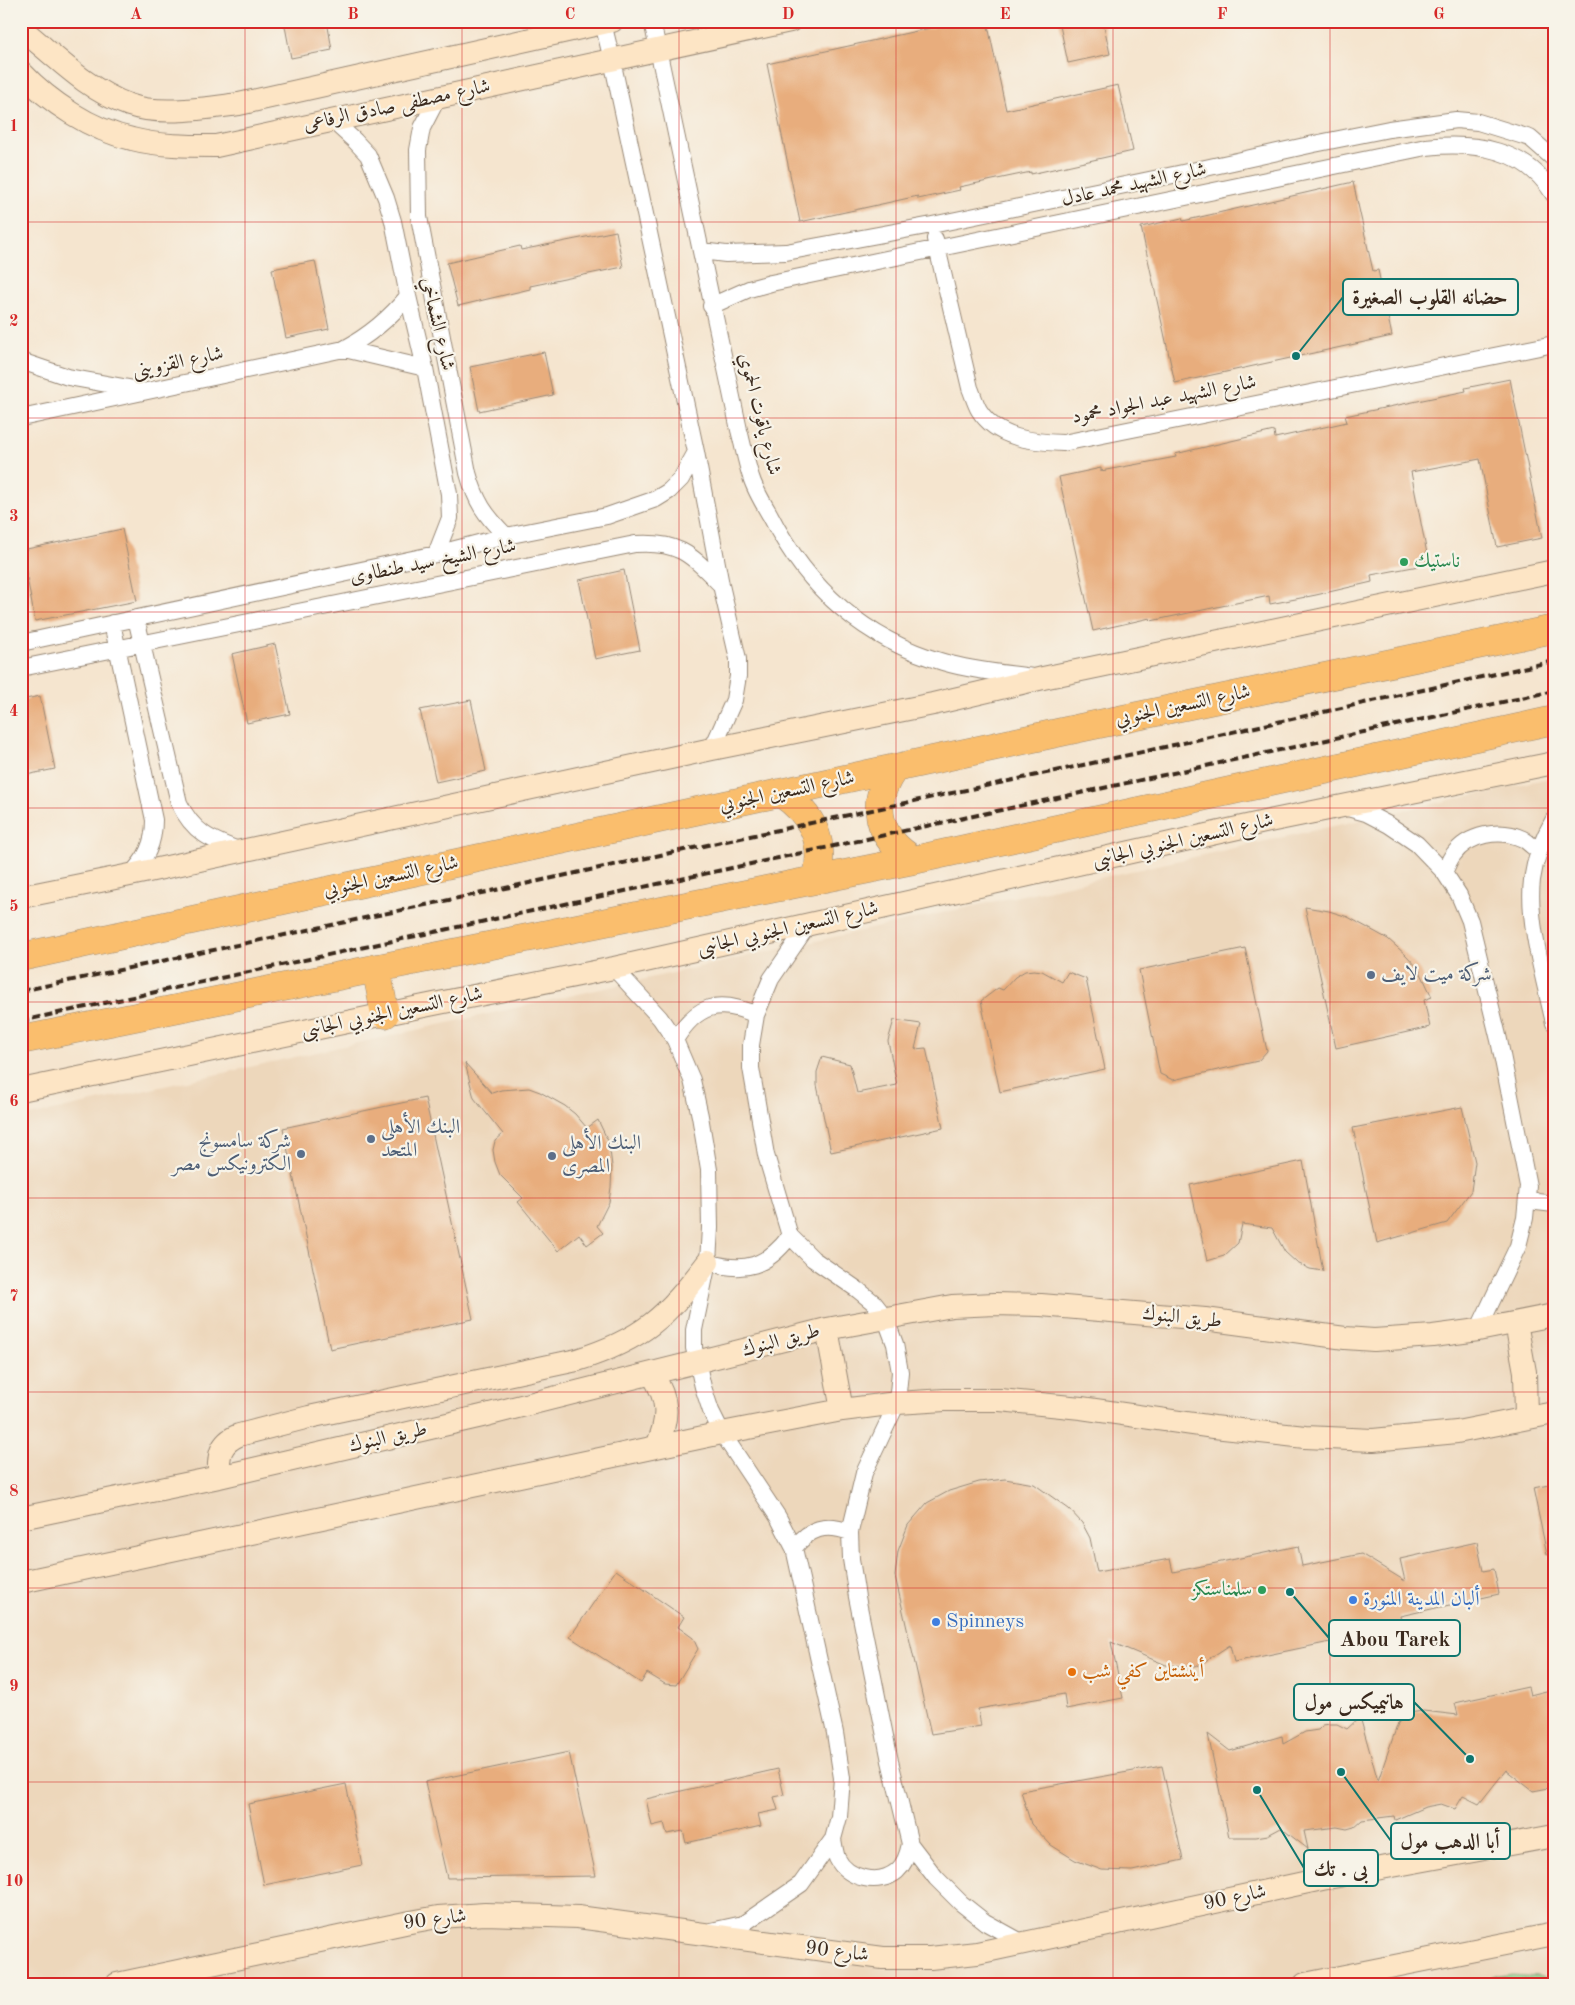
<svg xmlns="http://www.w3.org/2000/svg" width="1575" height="2005" font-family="'Old Standard TT',Amiri,serif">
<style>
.built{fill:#edd7bb}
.green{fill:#8dd089;stroke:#647d54}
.building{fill:#e8ad7d}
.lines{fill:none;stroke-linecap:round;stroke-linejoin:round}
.street-casing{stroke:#988876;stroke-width:18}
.secondary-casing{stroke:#988876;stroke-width:24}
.highway-casing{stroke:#988876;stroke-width:29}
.street{stroke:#fff;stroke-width:16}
.secondary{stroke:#fde5c5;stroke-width:22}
.highway{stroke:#fabe6d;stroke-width:28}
.rail{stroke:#3b2a1e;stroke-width:4;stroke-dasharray:8 4;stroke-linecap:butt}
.grid{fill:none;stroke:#d62828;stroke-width:1;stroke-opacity:0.55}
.leisure-dot{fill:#2e9e5b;stroke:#f7f3e8;stroke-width:2}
.service-dot{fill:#5c6f8a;stroke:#f7f3e8;stroke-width:2}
.shop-dot{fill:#3f7fe0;stroke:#f7f3e8;stroke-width:2}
.food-dot{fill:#e8710a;stroke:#f7f3e8;stroke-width:2}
.labels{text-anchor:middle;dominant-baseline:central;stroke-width:4.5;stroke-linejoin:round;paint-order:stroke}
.street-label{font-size:20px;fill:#3b2a1e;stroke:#f7f3e8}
.leisure-label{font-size:20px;fill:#27864d;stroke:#f7f3e8;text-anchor:start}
.service-label{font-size:20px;fill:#4e5e75;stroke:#f7f3e8;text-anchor:start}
.shop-label{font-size:20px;fill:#366cbe;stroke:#f7f3e8;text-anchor:start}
.food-label{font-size:20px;fill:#c56008;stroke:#f7f3e8;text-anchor:start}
.leader{fill:none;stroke:#0f766e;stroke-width:2}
.callout-dot{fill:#0f766e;stroke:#f7f3e8;stroke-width:2}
.callout{fill:#f7f3e8;stroke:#0f766e;stroke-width:2}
.callout-label{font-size:21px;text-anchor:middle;font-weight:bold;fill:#3b2a1e}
.neatline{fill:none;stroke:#d62828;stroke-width:2}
.grid-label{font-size:16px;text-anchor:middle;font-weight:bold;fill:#d62828}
</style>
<rect width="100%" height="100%" fill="#f7f3e8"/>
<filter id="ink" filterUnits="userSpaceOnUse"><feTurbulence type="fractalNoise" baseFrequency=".02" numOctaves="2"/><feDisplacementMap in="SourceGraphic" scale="10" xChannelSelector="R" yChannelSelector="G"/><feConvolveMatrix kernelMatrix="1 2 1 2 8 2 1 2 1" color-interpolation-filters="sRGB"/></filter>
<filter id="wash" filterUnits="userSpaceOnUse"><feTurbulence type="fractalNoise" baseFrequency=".0096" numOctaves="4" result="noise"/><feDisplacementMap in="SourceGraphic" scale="20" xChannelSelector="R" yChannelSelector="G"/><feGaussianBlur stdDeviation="1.12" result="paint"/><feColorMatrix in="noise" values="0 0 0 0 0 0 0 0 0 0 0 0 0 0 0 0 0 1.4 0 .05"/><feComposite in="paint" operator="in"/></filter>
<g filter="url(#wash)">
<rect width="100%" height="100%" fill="#f5e5cf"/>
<path class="built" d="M1554 777V1984H21V1118Z"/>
<path class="green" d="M1512 1974 1539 1976 1554 1980V1984L1515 1981 1494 1982 1493 1977Z"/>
<g id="blocks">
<path class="building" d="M284 21H327L332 50 291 58Z
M962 21H987L1006 110 1118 85 1133 151 1031 174V172L959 187 960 190 918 199V196L800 222 767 64Z
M1059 21H1103L1110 54 1068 63Z
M1353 182 1373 271 1378 270 1392 336 1175 383 1141 227 1182 218 1183 221Z
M616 231 623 267 530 286V289L458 306 447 263 520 246 521 250Z
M315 261 329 329 286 338 272 269Z
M544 352 553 395 479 411 470 367Z
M1510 379 1542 538 1497 547 1480 459 1411 472 1429 564 1371 575 1372 582 1316 595 1270 604 1269 596 1151 621 1150 618 1093 631 1059 477 1101 468V471L1176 457 1175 454 1274 431 1275 438 1347 422 1345 416 1466 391 1465 388Z
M122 529 137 601 35 621 22 550Z
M624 570 640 650 595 659 579 580Z
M275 644 290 714 247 723 232 654Z
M40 696 55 769 21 776V700Z
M471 700 486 771 436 782 420 710Z
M1305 907 1329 911 1348 917 1388 939 1406 955 1419 969 1432 997 1424 1000 1430 1027 1336 1048Z
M1245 948 1267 1051 1258 1061 1173 1080 1160 1074 1139 970Z
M1034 970 1042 971 1062 982 1068 972 1086 979 1105 1069 1000 1092 981 1001 998 988 1003 990 1015 977 1025 971Z
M894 1020 921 1024 915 1049 926 1048 943 1128 831 1152 817 1085V1072L822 1057 850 1064 857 1093 897 1085 888 1041Z
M465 1063 492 1093 501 1090 529 1088 540 1092 565 1106 575 1114 587 1128 598 1120 609 1143 612 1166 611 1187 609 1202 597 1226 603 1233 587 1245 579 1234 558 1251 518 1202 523 1198 500 1175 495 1162 493 1150 495 1141 503 1134 474 1098Z
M425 1098 473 1319 330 1349 283 1128Z
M1462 1107 1475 1162 1471 1191 1447 1223 1377 1243 1353 1128Z
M1303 1161 1323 1271 1310 1269 1297 1263 1285 1252 1272 1228 1242 1224 1238 1243 1224 1256 1207 1261 1190 1185Z
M1005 1479 1034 1484 1069 1509 1082 1523 1090 1538 1097 1572 1170 1559 1173 1572 1298 1546 1302 1566 1361 1554 1405 1581 1400 1559 1477 1542 1483 1571 1494 1569 1499 1594 1400 1616 1402 1627 1234 1662 1230 1645 1196 1667 1166 1665 1111 1642 1123 1698 1066 1709 1064 1694 978 1709 981 1726 931 1734 895 1576 898 1551 908 1525 927 1503 949 1491 979 1482Z
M1554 1484V1553L1547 1554 1533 1488Z
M616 1570 684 1617 678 1627 693 1638 698 1649 676 1685 665 1684 647 1673 641 1683 570 1637Z
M1528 1687 1530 1695 1554 1689V1787L1533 1791 1506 1770 1479 1804 1463 1796 1455 1809 1441 1804 1425 1807 1395 1820 1394 1816 1362 1820 1354 1827 1347 1829 1337 1827 1304 1831 1308 1849 1281 1828 1268 1835 1256 1837H1229L1208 1734 1230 1751 1282 1736 1283 1744 1305 1732 1318 1730 1323 1725 1330 1724H1337L1347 1729 1360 1717 1378 1781 1398 1723 1409 1713 1423 1711 1458 1715 1455 1703Z
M569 1752 596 1876 447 1878 425 1782Z
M1162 1766 1183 1860 1132 1871 1102 1870 1075 1860 1051 1845 1031 1824 1021 1791Z
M778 1769 784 1795 774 1797 778 1810 758 1814 761 1826 686 1843 683 1831 667 1834 664 1823 652 1826 646 1799Z
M346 1784 362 1865 264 1885 248 1804Z"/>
</g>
</g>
<g filter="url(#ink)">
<use href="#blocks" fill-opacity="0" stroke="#988876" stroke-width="1"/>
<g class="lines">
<g class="street-casing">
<path id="street" d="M652 21 739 430C743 445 746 462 751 477 755 490 763 503 770 515 807 588 864 639 943 662 973 671 1003 673 1033 677
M603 23 612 60 696 452 721 585 738 659V676L734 700 712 749
M438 97 422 128 418 150 419 217 468 473C476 502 485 515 506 536
M332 120 355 141 368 155 386 198 393 221 408 296 425 368 449 494 450 518 436 554
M935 239 970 388C973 395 975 403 979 410 997 439 1033 442 1063 443L1554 344
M701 251 726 254 786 252 932 225 1178 174 1314 144 1389 129 1456 120 1478 122 1530 138 1554 159
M711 306 749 289 771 283 1426 147C1475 142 1526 148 1554 195
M344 349 425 368
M21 361 68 377 140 390
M21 418 344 349C370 335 390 318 408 296
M136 618 179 803C193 833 211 840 241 851
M112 623 154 820C154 844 146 859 130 875
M21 643 436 554 506 536 607 516 656 499 669 491 681 479 696 452
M21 668 635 544C680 541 691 555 721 585
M1344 807 1366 813 1389 825 1417 844 1444 872 1459 895 1470 921 1499 1040 1528 1186 1525 1218 1518 1246 1478 1330
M1554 819C1543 838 1535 858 1532 880 1527 922 1545 981 1554 1023
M1444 872C1447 867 1449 860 1453 855 1468 834 1500 828 1523 839 1528 842 1533 847 1538 851
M808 925 771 979 756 1015 751 1045V1068L766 1155 790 1236 813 1259 858 1290 874 1303 885 1317 895 1344 900 1372 897 1403 864 1473 850 1532 851 1559 857 1597 890 1761 910 1844 936 1878 961 1903 985 1922 1023 1943
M614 968 660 1018 675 1040 692 1080 700 1116 709 1170 710 1228 708 1262 694 1330V1348L703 1387 711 1411 722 1433 778 1517 794 1548 835 1733 842 1778 839 1817 833 1839 801 1884 743 1924 711 1931
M675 1040C696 1005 719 998 756 1015
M1527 1197 1537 1202 1554 1204
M708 1262C745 1274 767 1266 790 1236
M794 1548C810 1528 825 1523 850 1532
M833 1839C834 1845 835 1852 837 1858 847 1879 879 1886 897 1871 905 1864 908 1854 910 1844"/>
</g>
<g class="secondary-casing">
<path id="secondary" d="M21 27 29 35C60 61 90 91 129 105 160 116 206 108 239 104L612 21
M21 72C49 102 91 130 132 139 159 146 188 146 216 146L790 21
M21 897 130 875 712 749 933 704 1043 678 1554 571
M21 1090 424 1006 614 968 1269 821 1554 763
M1516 1323 1525 1372 1526 1418
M827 1329 842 1410
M652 1374C669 1400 669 1418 657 1446
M219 1477C218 1457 219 1443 239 1435L309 1417 577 1360C644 1339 666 1317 708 1262
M21 1518 219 1477 482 1416 827 1329 952 1306 995 1304 1041 1305 1205 1319 1345 1338 1374 1340 1433 1336 1478 1330 1554 1315
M21 1582 722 1433 842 1410 897 1403 945 1400H1000L1081 1408 1214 1427 1305 1437 1373 1440 1457 1432 1554 1413
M117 1984 405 1923 438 1917 485 1914 578 1917 883 1958H930L977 1953 1322 1879 1554 1836
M1305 1984 1554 1934"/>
</g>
<g class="highway-casing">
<path id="highway" d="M894 769C869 803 877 838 914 860
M781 793C813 815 825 840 817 878
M21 957 1080 728 1554 629
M376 968 385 1014
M21 1040 914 860 1554 720"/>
</g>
<use href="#street" class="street"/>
<use href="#secondary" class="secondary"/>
<use href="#highway" class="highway"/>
<path class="rail" d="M21 991 1065 769 1554 661
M21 1021 1554 691"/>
</g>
</g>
<path class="grid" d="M245 21V1984M462 21V1984M679 21V1984M896 21V1984M1113 21V1984M1330 21V1984M21 222H1554M21 418H1554M21 612H1554M21 808H1554M21 1002H1554M21 1198H1554M21 1392H1554M21 1588H1554M21 1782H1554"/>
<g class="leisure-dot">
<circle cx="1404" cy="562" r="5"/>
<circle cx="1262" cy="1590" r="5"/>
</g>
<g class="service-dot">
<circle cx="1371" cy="975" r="5"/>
<circle cx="371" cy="1139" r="5"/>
<circle cx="301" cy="1154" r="5"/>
<circle cx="552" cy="1156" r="5"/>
</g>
<g class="shop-dot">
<circle cx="1353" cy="1600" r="5"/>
<circle cx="936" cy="1622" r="5"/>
</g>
<circle class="food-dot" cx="1072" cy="1672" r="5"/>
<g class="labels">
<g class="street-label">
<text transform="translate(397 106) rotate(-12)">شارع مصطفى صادق الرفاعى</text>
<text transform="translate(1134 185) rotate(-12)">شارع الشهيد محمد عادل</text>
<text transform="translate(437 324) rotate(77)">شارع الشماخي</text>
<text transform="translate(178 363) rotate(-12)">شارع القزوينى</text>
<text transform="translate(1164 400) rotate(-11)">شارع الشهيد عبد الجواد محمود</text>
<text transform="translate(759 414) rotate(76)">شارع ياقوت الحموي</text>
<text transform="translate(433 562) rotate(-11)">شارع الشيخ سيد طنطاوى</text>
<text transform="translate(1183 706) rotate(-12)">شارع التسعين الجنوبي</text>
<text transform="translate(787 792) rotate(-12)">شارع التسعين الجنوبي</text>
<text transform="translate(1183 841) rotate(-13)">شارع التسعين الجنوبي الجانبى</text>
<text transform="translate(391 877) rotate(-12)">شارع التسعين الجنوبي</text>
<text transform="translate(788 929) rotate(-13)">شارع التسعين الجنوبي الجانبى</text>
<text transform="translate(392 1013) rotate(-12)">شارع التسعين الجنوبي الجانبى</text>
<text transform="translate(1182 1318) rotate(6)">طريق البنوك</text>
<text transform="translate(781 1341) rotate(-15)">طريق البنوك</text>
<text transform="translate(388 1438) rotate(-13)">طريق البنوك</text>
<text transform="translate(1235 1898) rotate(-12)">شارع 90</text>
<text transform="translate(435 1920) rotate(-7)">شارع 90</text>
<text transform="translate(837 1952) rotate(7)">شارع 90</text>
</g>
<g class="leisure-label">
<text x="1414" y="562">ناستيك</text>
<text x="1252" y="1590" text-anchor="end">سلمناستكز</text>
</g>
<g class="service-label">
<text x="1381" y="975">شركة ميت لايف</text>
<text x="381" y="1128">البنك الأهلى<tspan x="381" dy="23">المتحد</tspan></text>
<text x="291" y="1142" text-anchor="end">شركة سامسونج<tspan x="291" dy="23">الكترونيكس مصر</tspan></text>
<text x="562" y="1144">البنك الأهلى<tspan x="562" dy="23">المصرى</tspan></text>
</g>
<g class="shop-label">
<text x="1363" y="1600">ألبان المدينة المنورة</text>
<text x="946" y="1622">Spinneys</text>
</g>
<g class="food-label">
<text x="1082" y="1672">أينشتاين كفي شب</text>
</g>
</g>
<path class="leader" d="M1296 356L1343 297M1290 1592L1329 1638M1470 1759L1414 1702M1341 1772L1391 1841M1257 1790L1304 1868"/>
<g class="callout-dot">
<circle cx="1296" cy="356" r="5"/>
<circle cx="1290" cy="1592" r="5"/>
<circle cx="1470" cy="1759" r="5"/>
<circle cx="1341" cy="1772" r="5"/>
<circle cx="1257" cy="1790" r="5"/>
</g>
<g class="callout">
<rect x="1343" y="279" width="175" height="36" rx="5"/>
<rect x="1329" y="1620" width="131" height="36" rx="5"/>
<rect x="1294" y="1684" width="120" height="36" rx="5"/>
<rect x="1391" y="1823" width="119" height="36" rx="5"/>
<rect x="1304" y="1850" width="74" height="36" rx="5"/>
</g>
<g class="callout-label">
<text x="1430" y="304">حضانه القلوب الصغيرة</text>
<text x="1395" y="1646">Abou Tarek</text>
<text x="1354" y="1709">هانيميكس مول</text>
<text x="1450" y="1848">أبا الدهب مول</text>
<text x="1341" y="1876">بى . تك</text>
</g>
<rect width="1575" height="2005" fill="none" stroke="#f7f3e8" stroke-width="55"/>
<rect x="28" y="28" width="1520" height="1950" class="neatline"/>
<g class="grid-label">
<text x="136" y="19">A</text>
<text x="353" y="19">B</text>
<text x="570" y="19">C</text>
<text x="788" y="19">D</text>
<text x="1005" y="19">E</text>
<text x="1222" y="19">F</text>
<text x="1439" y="19">G</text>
<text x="14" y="131">1</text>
<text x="14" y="326">2</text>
<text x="14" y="521">3</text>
<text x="14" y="716">4</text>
<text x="14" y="911">5</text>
<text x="14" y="1106">6</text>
<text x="14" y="1301">7</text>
<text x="14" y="1496">8</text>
<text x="14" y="1691">9</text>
<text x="14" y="1886">10</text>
</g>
</svg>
